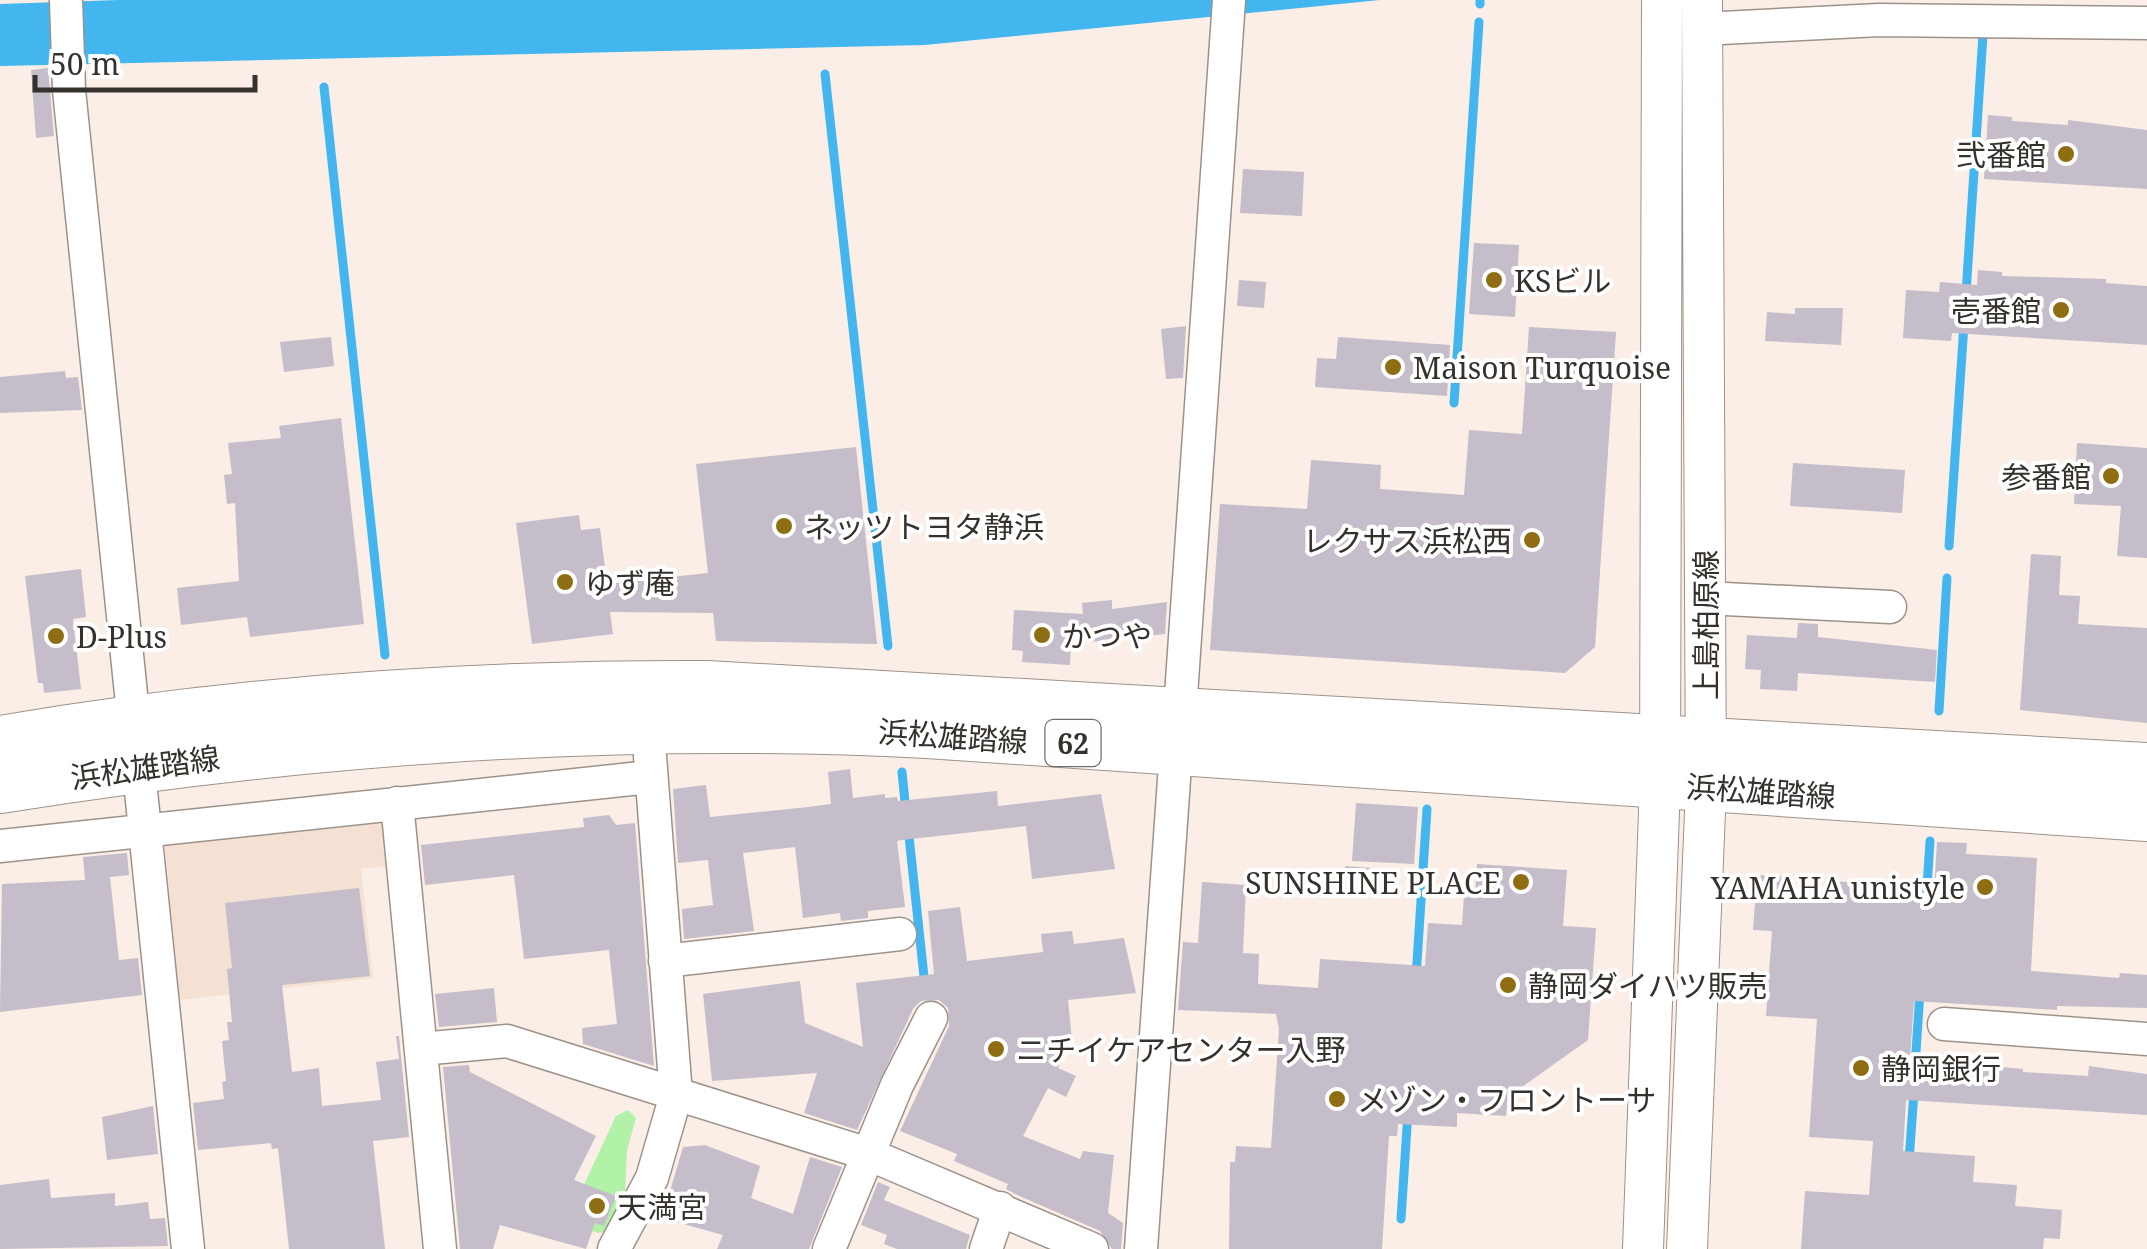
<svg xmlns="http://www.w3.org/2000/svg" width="2147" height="1249" font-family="'Noto Serif','Noto Sans JP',serif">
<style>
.built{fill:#f5e1d4}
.green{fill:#b2f1a8}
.water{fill:#43b6ef}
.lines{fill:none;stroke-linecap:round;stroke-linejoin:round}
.stream{stroke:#43b6ef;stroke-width:9}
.building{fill:#c5bdc9}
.minor-casing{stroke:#9d928a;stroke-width:35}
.tertiary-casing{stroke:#9d928a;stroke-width:42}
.primary-casing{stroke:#9d928a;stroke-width:52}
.minor{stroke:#fff;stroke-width:32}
.tertiary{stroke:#fff;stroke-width:40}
.primary{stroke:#fff;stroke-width:50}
.poi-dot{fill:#8f6d12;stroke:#fefefe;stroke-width:4}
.labels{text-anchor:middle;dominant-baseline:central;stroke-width:8;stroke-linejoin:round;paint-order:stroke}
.shield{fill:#fefefe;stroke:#716e6c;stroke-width:2.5}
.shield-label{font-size:28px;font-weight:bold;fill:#35312d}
.poi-label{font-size:30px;fill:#35312d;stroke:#fefefe;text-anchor:start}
.street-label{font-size:30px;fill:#35312d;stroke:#fefefe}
</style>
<rect width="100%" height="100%" fill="#fbeee6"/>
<path class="built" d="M390 821 394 865 361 869 373 978 180 1000 164 835Z"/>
<path class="green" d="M628 1110 636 1118 627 1150 625 1195 610 1231 598 1233 578 1226 572 1210 616 1116Z"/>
<path class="water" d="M118 0H1380L925 45 0 66V4Z"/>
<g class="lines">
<path class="stream" d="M1480 4V0
M825 74 888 646
M324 87 385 655
M1966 293 1983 35
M1454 403 1479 22
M1949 546 1964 324
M1939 711 1947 578
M902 772 906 812
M908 827 925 986
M1926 902 1930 841
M1416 977 1427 809
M1915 1067 1920 992
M1909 1161 1914 1092
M1401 1219 1408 1112"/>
</g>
<path class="building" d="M48 68 54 136 36 138 31 70Z
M1988 115 2012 117V121L2068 125V120L2147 130V189L1984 179Z
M1243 169 1304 172 1302 216 1240 213Z
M1474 243 1519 245 1515 317 1469 314Z
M1978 270 2002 272V276L2106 279V283L2147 286V345L1952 333 1951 341 1903 338 1906 290 1939 292 1940 282 1977 285Z
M1239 280 1266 282 1264 308 1237 306Z
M1795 308H1843L1841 345 1765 341 1767 312 1795 314Z
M1186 326 1183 378 1166 379 1161 329Z
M1529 327 1616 332 1595 647 1565 673 1210 650 1220 504 1307 509 1311 460 1381 465 1380 489 1464 495 1469 430 1522 434Z
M331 337 334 366 284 372 280 342Z
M1338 337 1450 345 1447 396 1315 387 1317 358 1336 359Z
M65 371 66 378 78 377 82 410 0 413V377Z
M341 418 364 624 250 637 247 617 181 625 177 588 239 581 235 503 227 504 224 475 232 474 228 443 281 438 279 426Z
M2077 443 2147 448V558L2117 556 2121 506 2074 504Z
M856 447 877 644 716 641 713 613 610 612 613 634 532 644 516 523 579 515 581 530 600 528 607 584 708 573 696 464Z
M1793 463 1905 470 1902 513 1790 506Z
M2031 554 2061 556 2059 595 2080 596 2078 624 2147 628V723L2020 710Z
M81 569 86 617 73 619 81 689 44 693 43 683H38L25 576Z
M1112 600V609L1167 602 1165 634 1071 644 1070 665 1022 662 1023 651 1012 650 1014 610 1083 614 1082 603Z
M1798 623 1818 624V637L1937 650 1935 682 1798 673 1797 691 1760 689 1761 670 1745 669 1747 635 1797 638Z
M850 769 853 798 885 794V798L897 797 898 801 997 791 998 806 1101 794 1115 869 1032 879 1026 826 902 840 897 841 905 907 868 911V918L841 921 840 913 803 918 795 847 743 853 754 931 684 939 682 909 713 905 708 860 678 863 673 789 706 785 710 817 808 807 831 804 828 772Z
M1356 803 1418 807 1414 864 1352 861Z
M609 815 616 825 635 823 654 1066 583 1044 582 1028 617 1024 609 950 524 959 514 875 425 885 421 845 584 827 583 818Z
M1937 842 1967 843 1966 854 2037 858 2031 971 2119 978 2120 973 2147 975V1008L2057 1006V1010L1914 1001 1910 1058 2023 1069V1072L2088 1076 2089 1066 2147 1074V1115L1906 1100 1903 1151 1975 1156 1973 1182 2017 1185 2015 1206 2062 1210 2060 1239 2044 1238 2043 1249H1801L1805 1191 1869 1195 1873 1141 1809 1137 1817 1019 1766 1016 1772 931 1753 930 1757 875 1787 877 1786 895 1831 898 1832 881 1861 883V888L1934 893Z
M127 853 129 875 110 877 119 960 138 958 142 995 0 1012 2 884 85 880 83 857Z
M1477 864 1567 870 1563 926 1596 928 1588 1040 1508 1097 1506 1116 1457 1113V1127L1398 1124 1397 1136H1389L1382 1249H1229L1230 1162H1235L1236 1146 1271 1148 1279 1029 1276 1014 1178 1010 1183 942 1198 943 1202 882 1246 885 1243 953 1259 954 1258 984 1318 988 1320 959 1425 966 1428 923 1462 925 1464 895H1475Z
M1345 866 1373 868 1371 891 1344 889Z
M359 888 370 976 282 985 292 1072 319 1068 322 1106 381 1100 376 1062 399 1059 396 1036H399L409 1137 373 1141 385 1249H289L278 1148 272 1149 271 1143 198 1150 193 1103 224 1099 222 1082 226 1081 222 1041 229 1040 227 1022H232L227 969 232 968 225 903Z
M960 907 967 961 1043 952 1041 934 1072 931 1074 944 1124 938 1136 993 1068 1000 1072 1040 1058 1068 1076 1076 1066 1097 1048 1088 1023 1136 1080 1159 1083 1151 1114 1155 1108 1213 1123 1223 1121 1249H1112L1100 1231 1015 1194 1006 1189 1008 1184 954 1161 957 1154 900 1131 949 1026 948 1008 939 1000 921 1001 913 1009 857 1130 804 1113 817 1073 712 1081 703 994 800 981 805 1023 863 1047 856 983 934 974 928 911Z
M494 988 497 1022 439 1027 435 994Z
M469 1065 470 1072 596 1136 574 1180 616 1196 604 1226 595 1223 586 1249 500 1225 493 1249H460L443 1067Z
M153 1106 158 1154 107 1160 102 1117Z
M705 1145 760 1166 751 1198 793 1214 810 1157 842 1167 809 1249H717L723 1235 662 1218 683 1147Z
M49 1179 51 1198 115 1193V1206L148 1202 150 1219 165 1218 168 1246 0 1249V1185Z
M878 1182 890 1187 884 1200 970 1235 966 1249H897L884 1244 887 1235 861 1225Z"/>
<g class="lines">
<g class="minor-casing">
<path id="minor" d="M66 0 69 90 188 1249
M1702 29 1879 20 2147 23
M1705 598 1890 607
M1180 710 1229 0
M397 803 440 1249
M0 846 650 777
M665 961 900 934
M1944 1024 2147 1039
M421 1049 507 1041 868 1154 1092 1249
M614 1249 652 1178 676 1095 650 756
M829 1249 897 1085 931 1018
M986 1249 1000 1208
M1141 1249 1176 751"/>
</g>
<g class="tertiary-casing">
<path id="tertiary" d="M1643 1249 1660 784 1662 0
M1687 1249 1706 787 1702 0"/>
</g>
<g class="primary-casing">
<path id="primary" d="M0 741C234 701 470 685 707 686L2147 768
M0 788C308 739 616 717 927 733L2147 816"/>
</g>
<use href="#minor" class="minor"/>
<use href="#tertiary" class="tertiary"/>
<use href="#primary" class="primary"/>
</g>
<g class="poi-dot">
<circle cx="2066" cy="154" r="10"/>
<circle cx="1494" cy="280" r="10"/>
<circle cx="2061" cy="310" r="10"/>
<circle cx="1393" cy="367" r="10"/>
<circle cx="2111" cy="476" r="10"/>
<circle cx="784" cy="526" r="10"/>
<circle cx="1532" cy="540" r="10"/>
<circle cx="565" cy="582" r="10"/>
<circle cx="1042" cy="635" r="10"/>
<circle cx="56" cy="636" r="10"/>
<circle cx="1521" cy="882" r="10"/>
<circle cx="1985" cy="887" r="10"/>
<circle cx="1508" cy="985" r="10"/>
<circle cx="996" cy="1049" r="10"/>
<circle cx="1861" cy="1068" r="10"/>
<circle cx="1337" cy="1099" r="10"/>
<circle cx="597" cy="1206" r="10"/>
</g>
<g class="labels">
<rect class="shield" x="1045.5" y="720" width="55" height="46" rx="8"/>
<g class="shield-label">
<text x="1073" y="743">62</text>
</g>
<g class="poi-label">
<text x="2046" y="154" text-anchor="end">弐番館</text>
<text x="1514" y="280">KSビル</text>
<text x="2041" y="310" text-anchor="end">壱番館</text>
<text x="1413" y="367">Maison Turquoise</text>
<text x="2091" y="476" text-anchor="end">参番館</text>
<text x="804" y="526">ネッツトヨタ静浜</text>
<text x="1512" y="540" text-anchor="end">レクサス浜松西</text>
<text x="585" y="582">ゆず庵</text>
<text x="1062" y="635">かつや</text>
<text x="76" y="636">D-Plus</text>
<text x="1501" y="882" text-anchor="end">SUNSHINE PLACE</text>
<text x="1965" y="887" text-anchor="end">YAMAHA unistyle</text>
<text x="1528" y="985">静岡ダイハツ販売</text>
<text x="1016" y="1049">ニチイケアセンター入野</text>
<text x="1881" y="1068">静岡銀行</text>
<text x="1357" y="1099">メゾン・フロントーサ</text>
<text x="617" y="1206">天満宮</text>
</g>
<g class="street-label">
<text transform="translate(1705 625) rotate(-90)">上島柏原線</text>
<text transform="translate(953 736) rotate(4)">浜松雄踏線</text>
<text transform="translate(145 767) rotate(-8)">浜松雄踏線</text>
<text transform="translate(1761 791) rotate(4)">浜松雄踏線</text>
</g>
</g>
<path d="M35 75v15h220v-15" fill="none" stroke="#35312d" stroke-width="5"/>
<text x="50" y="75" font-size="30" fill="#35312d" stroke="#fefefe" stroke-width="8" paint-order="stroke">50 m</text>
</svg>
